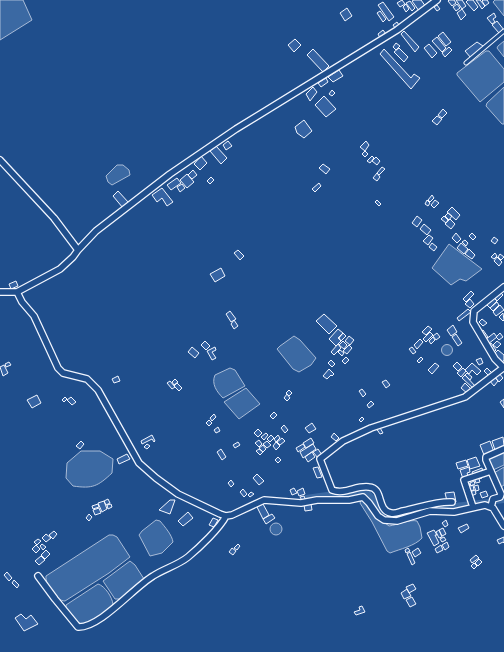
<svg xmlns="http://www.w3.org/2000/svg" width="504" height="652" font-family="Inter,sans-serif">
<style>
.water{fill:#3b69a3;stroke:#a8bbd7}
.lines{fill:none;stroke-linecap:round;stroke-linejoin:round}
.canal{stroke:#3b69a3;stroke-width:6}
.building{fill:#3563a3;stroke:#f2f6ff}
.service-casing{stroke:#f2f6ff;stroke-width:5}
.minor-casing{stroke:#f2f6ff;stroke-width:8}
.service{stroke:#1f4e8c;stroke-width:3}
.minor{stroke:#1f4e8c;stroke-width:5.5}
</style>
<rect width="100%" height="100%" fill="#1f4e8c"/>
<path class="water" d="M0 0H23L32 20 0 40Z
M495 0H504V16L493 2Z
M504 41V57L497 48 498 46Z
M486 51H489L504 69V82L480 102 457 75V73Z
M504 87V124H502L486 106 487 103Z
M117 165H123L129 170 130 175 112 185 108 182 106 176Z
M449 244 482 269 466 281 460 279 451 285 432 268Z
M294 336 300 340 316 358 311 365 299 372 293 369 277 349 280 346Z
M441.5 350a5.5 5.5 0 1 1 11 0a5.5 5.5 0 1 1-11 0Z
M230 368 235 370 245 386 223 398C217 392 211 384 215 375Z
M246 388 260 404 239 419 224 402Z
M81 451H100L113 459 112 473C98 486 93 489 73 486L66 478 67 463Z
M504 451V465L493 470 488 461 489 457Z
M504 467V485L501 487 494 473Z
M361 500 364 501 376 516 389 526C397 525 410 519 417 521L420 527 422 538C415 546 400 549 390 553L387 551 372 522 360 503Z
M156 520 160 521C165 527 172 535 173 542L162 553 150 556 139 535 142 531Z
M270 529a6 6 0 1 1 12 0a6 6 0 1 1-12 0Z
M109 535H113L117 537 130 557 109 573 65 601C56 601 45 585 46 576Z
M130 561 135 565 144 579 120 599H115L103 581Z
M98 584C105 586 112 597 113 604 108 610 90 625 83 624 76 624 70 613 66 608V605Z"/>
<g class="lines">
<path class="canal" d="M306 498 327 495 346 496 363 492 368 493 384 513 392 516 436 507H447L504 500"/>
</g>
<path class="building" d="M402 0 405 4 400 7 397 3Z
M414 0H421L426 7 419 11 412 1Z
M449 0H454L456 3 452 6 448 1Z
M456 0H462L466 6 462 9Z
M468 0H473L478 7 474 11 466 2Z
M476 0H480L485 6 482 9Z
M483 0H487L489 3 485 6 482 1Z
M410 1 415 8 412 11 406 3Z
M383 2 394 17 389 21 378 5Z
M406 4 409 9 406 12 403 7Z
M457 4 460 8 456 11 453 7Z
M437 5 440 9 437 11 434 7Z
M347 8 352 16 345 21 340 13Z
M462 9 466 15 461 20 457 13Z
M380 11 386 19 383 22 377 13Z
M494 13 496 17 493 19 495 22 492 24 487 18Z
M497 21 504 30 499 33 492 25Z
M397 22 399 25 395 28 393 25Z
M383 30 386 34 380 38 378 34Z
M404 31 419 47 415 52 401 34Z
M443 32 451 42 446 46 438 36Z
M437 37 446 48 442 52 432 41Z
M295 39 301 45 294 52 288 45Z
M477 42 483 46 471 58 465 51Z
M396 43 400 46 396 50 393 47Z
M429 44 437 53 432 58 424 48Z
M449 47 452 50 445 57 442 53Z
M399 48 408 57 404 62 394 52Z
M313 49 329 66 323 72 307 55Z
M384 49 411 78 414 74 420 78 411 89 380 54Z
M339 70 343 76 333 82 328 77Z
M326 78 328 82 321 87 318 83Z
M313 87 317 92 310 101 306 94Z
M332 90 335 93 332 96 329 94Z
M324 96 336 109 326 117 315 105Z
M443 109 447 113 442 118 438 115Z
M437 116 442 119 437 125 432 121Z
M304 120 312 131 304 138 297 133 295 127Z
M228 141 232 146 226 150 223 145Z
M366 141 369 145 365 151 360 147Z
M216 146 227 158 221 164 210 151Z
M365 151 368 154 365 157 362 154Z
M201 156 207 163 200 170 194 164Z
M372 156 374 158 370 163 367 161Z
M376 157 380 161 377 165 372 161Z
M323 164 330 169 326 174 319 168Z
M382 167 385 169 379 175 377 173Z
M193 170 197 175 192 179 188 175Z
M377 173 380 177 377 181 373 178Z
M187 174 194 182 187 188 180 180Z
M211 177 214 180 210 184 207 181Z
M177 178 181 183 171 190 167 185Z
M319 183 321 186 315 192 312 189Z
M182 184 185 188 180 192 177 187Z
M162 188 173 202 167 206 162 198 157 202 152 195Z
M118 191 129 203 123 208 113 196Z
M432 195 434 198 430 202 428 200Z
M377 200 381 204 379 206 375 202Z
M427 200 430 203 428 206 425 204Z
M435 200 439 203 434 208 431 205Z
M452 207 460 215 456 220 447 212Z
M448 213 452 216 449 220 445 216Z
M417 216 422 220 417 227 412 223Z
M444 216 448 220 446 223 441 219Z
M450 219 455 224 451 229 445 224Z
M424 224 431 230 427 235 420 229Z
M456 233 461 239 457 243 452 238Z
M472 233 476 237 473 240 469 236Z
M429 235 433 238 428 245 423 241Z
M494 237 498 240 495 244 491 241Z
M465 240 468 243 466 246 462 242Z
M432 243 437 247 434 251 429 247Z
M461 243 468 249 464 254 457 248Z
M469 249 475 255 472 259 465 254Z
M238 250 244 256 240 260 234 253Z
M495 253 497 256 494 259 491 257Z
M500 254 504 257 501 260 498 257Z
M497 257 502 262 499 266 494 261Z
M221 268 225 276 215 282 210 274Z
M16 281 18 286 11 289 9 284Z
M471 291 474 294 466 302 463 299Z
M500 292 503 295 497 301 494 298Z
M494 297 497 301 490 308 486 304Z
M470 299 474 304 470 308 465 304Z
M497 302 499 305 493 311 490 308Z
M500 305 504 310 496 316 493 312Z
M468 309 471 312 459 321 457 318Z
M230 311 236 319 231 322 226 314Z
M503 313 504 320 503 321 499 317Z
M324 314 337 326 329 334 316 321Z
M482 319 487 323 483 326 479 322Z
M234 320 238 326 234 329 231 324Z
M453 325 457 332 451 336 447 330Z
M428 326 432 329 426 335 422 332Z
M338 329 343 333 338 338 341 341 336 346 329 339Z
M483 330 488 337 485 339 480 332Z
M430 332 433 335 426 342 423 339Z
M343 333 346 336 341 341 339 338Z
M437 333 440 337 436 340 433 336Z
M494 333 497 337 488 344 485 340Z
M500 333 503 337 499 340 496 337Z
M456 334 462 343 458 346 452 337Z
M349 336 354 340 350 345 345 341Z
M433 337 435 340 431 344 429 341Z
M420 339 423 342 417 349 414 345Z
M205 341 210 346 206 350 201 345Z
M343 341 347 345 344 349 339 345Z
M497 341 501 344 497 348 493 345Z
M491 343 496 350 493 353 488 345Z
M338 344 341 348 334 355 331 352Z
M349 345 352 348 347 354 343 351Z
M192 347 199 353 195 358 188 352Z
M215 347 216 350 212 352 216 358 212 360 207 351Z
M412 347 416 352 413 354 409 349Z
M340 350 344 353 342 356 338 352Z
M498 350 504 355V360L502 363 494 354Z
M346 357 349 360 345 364 342 361Z
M421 357 423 359 419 363 417 361Z
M481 358 483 363 479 365 476 360Z
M331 360 335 364 332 367 328 363Z
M9 362 11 365 6 367 5 364Z
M457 362 462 367 458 371 453 366Z
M435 363 439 366 432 374 428 370Z
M472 363 481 371 477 375 472 370 469 374 465 370Z
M4 365 8 373 3 376 0 367Z
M463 368 466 371 461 377 457 373Z
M487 368 493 374 490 377 484 371Z
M329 369 334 374 332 376 331 375 327 379 323 376Z
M498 372 503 378 499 382 494 376Z
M467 373 472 377 470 380 465 375Z
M465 375 476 387 474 389 462 378Z
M493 375 498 381 494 386 489 380Z
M118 376 120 381 114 383 112 379Z
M175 379 178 382 174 385 172 382Z
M386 380 390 385 386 388 382 382Z
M170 381 175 387 172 389 167 383Z
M177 383 182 388 179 391 174 386Z
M465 383 472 390 468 394 461 388Z
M362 389 366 394 363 397 359 391Z
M289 390 292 393 289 396 286 393Z
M287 394 290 398 287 401 284 398Z
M37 395 41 403 32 408 27 400Z
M65 397 67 399 64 402 62 400Z
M71 397 76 402 72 405 67 400Z
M504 399V408L500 402Z
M371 401 374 404 369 408 367 405Z
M274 412 277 415 273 419 270 416Z
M214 414 216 417 212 421 210 418Z
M362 417 364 419 361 422 359 420Z
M209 420 212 423 209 426 206 423Z
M312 423 316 429 309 433 305 428Z
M284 425 288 430 285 433 281 428Z
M379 426 383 433 380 434 376 428Z
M218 427 220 431 216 433 214 430Z
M258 429 262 433 258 437 254 433Z
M266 433 268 435 264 440 261 437Z
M334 433 339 438 336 441 331 437Z
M152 435 155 441 154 442 152 439 142 444 141 441Z
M271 435 274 438 270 442 267 439Z
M278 435 280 438 276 442 274 439Z
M503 437 504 446 495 450 492 441Z
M282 438 285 441 280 445 277 442Z
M311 438 314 443 306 448 303 443Z
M259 440 262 444 259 447 255 443Z
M81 441 84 444 80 449 76 446Z
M267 441 271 445 267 448 263 444Z
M490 441 494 452 484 455 480 445Z
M238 442 240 445 235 448 233 445Z
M276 442 280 446 276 450 273 446Z
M147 444 150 446 147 449 144 447Z
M303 444 305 447 298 452 296 448Z
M313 444 316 449 303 458 300 452Z
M263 445 266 449 263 452 259 448Z
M221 449 226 457 222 460 217 452Z
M259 449 263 452 260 455 256 451Z
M318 449 322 455 318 458 313 452Z
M312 452 315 457 308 462 305 457Z
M127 454 130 459 119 464 117 459Z
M278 457 281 460 278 463 275 460Z
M476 457 480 466 470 469 467 460Z
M466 460 468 466 458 469 456 463Z
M318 467 322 477 317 478 313 468Z
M469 467 470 472 467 473 469 478 463 479 460 470Z
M482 468 483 473 474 476 472 472Z
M257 474 264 481 259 485 253 478Z
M481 475 482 478 479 479 480 482 476 483 474 478Z
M231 480 234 484 231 487 228 483Z
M474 481 475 484 471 486 470 483Z
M469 483 470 486 473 485 474 490 469 491 467 484Z
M478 485 479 490 476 491 474 486Z
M294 488 297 493 292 495 290 490Z
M303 488 305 494 299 496 297 491Z
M243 489 247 494 244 497 240 492Z
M475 490 476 494 471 496 470 492Z
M486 491 488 496 482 498 480 493Z
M251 492 254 494 250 497 248 495Z
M454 492 456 502 447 501 445 493Z
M304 496 306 501 303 502 300 497Z
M108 499 110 503 106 505 104 501Z
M170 500H175L170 514 159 510Z
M104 501 107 509 102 512 98 503Z
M98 504 99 507 93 509 92 506Z
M111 504 112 507 108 509 107 505Z
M263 504 269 515 263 519 257 507Z
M311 504 312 510 305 511 304 505Z
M99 508 101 513 95 515 93 510Z
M188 512 193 518 183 526 178 521Z
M89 514 92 517 89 521 86 518Z
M272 514 275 518 266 524 263 519Z
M213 518 218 520 214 527 209 525Z
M446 520 448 525 445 527 442 523Z
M467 524 469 528 461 533 458 528Z
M443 528 446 534 442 536 439 530Z
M434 530 437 535H435L439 543 434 546 427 533Z
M439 530 442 537 439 538 436 532Z
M54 531 57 534 53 539 49 535Z
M46 534 51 538 46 542 42 538Z
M444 537 446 540 442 542 440 539Z
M504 537V543L503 542 499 544 497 540Z
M38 539 41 541 37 545 34 542Z
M447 542 449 547 445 550 442 545Z
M42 544 46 547 43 550 40 546Z
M238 544 240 546 237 550 234 548Z
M36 545 40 549 36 553 32 549Z
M441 545 443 550 437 553 435 549Z
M232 548 236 551 233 555 229 552Z
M408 548 410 551 406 553 405 550Z
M418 548 421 553 415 557 412 552Z
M46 550 50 554 45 559 41 555Z
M410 552 415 563 412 565 407 554Z
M476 555 479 558 472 563 470 560Z
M41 556 45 560 39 565 35 561Z
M479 559 482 562 478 566 475 563Z
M474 563 477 566 474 569 471 566Z
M7 572 12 578 9 581 4 575Z
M14 580 19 585 17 588 12 583Z
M413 584 416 589 409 593 406 587Z
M407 589 411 596 404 599 401 593Z
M412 597 416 604 410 607 406 600Z
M362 606 365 612 356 615 354 612 360 610 359 607Z
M21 614 26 619 31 615 38 624 24 631 15 618Z"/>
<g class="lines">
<g class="service-casing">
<path id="service" d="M466 63 504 31"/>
</g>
<g class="minor-casing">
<path id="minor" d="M0 160 54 218 78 250 96 231 170 174 236 129 397 30 437 0
M504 287 474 311 473 322 495 359 504 368
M0 292H17L60 269 73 257 78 250
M17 292 22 302 34 316 58 368 63 373 87 379 98 390 139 463 156 478 178 494 220 514 226 516 232 515 264 500 301 503 317 500H349L363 497 369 503 378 516 384 520 397 521 430 511 454 512 485 505 493 508 504 526
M452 502C436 501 419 508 403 511 399 512 395 514 391 513 376 510 384 488 369 487 356 485 345 495 332 490L320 459 343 441 371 428 465 397 503 368
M473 507 464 480 491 471
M491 507 493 499 500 497 501 494 486 460V457L504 449
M38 576 55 599 78 627C100 628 133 588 153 576 164 569 178 565 188 557 200 547 219 529 226 516"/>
</g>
<use href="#service" class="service"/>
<use href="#minor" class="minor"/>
</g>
</svg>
